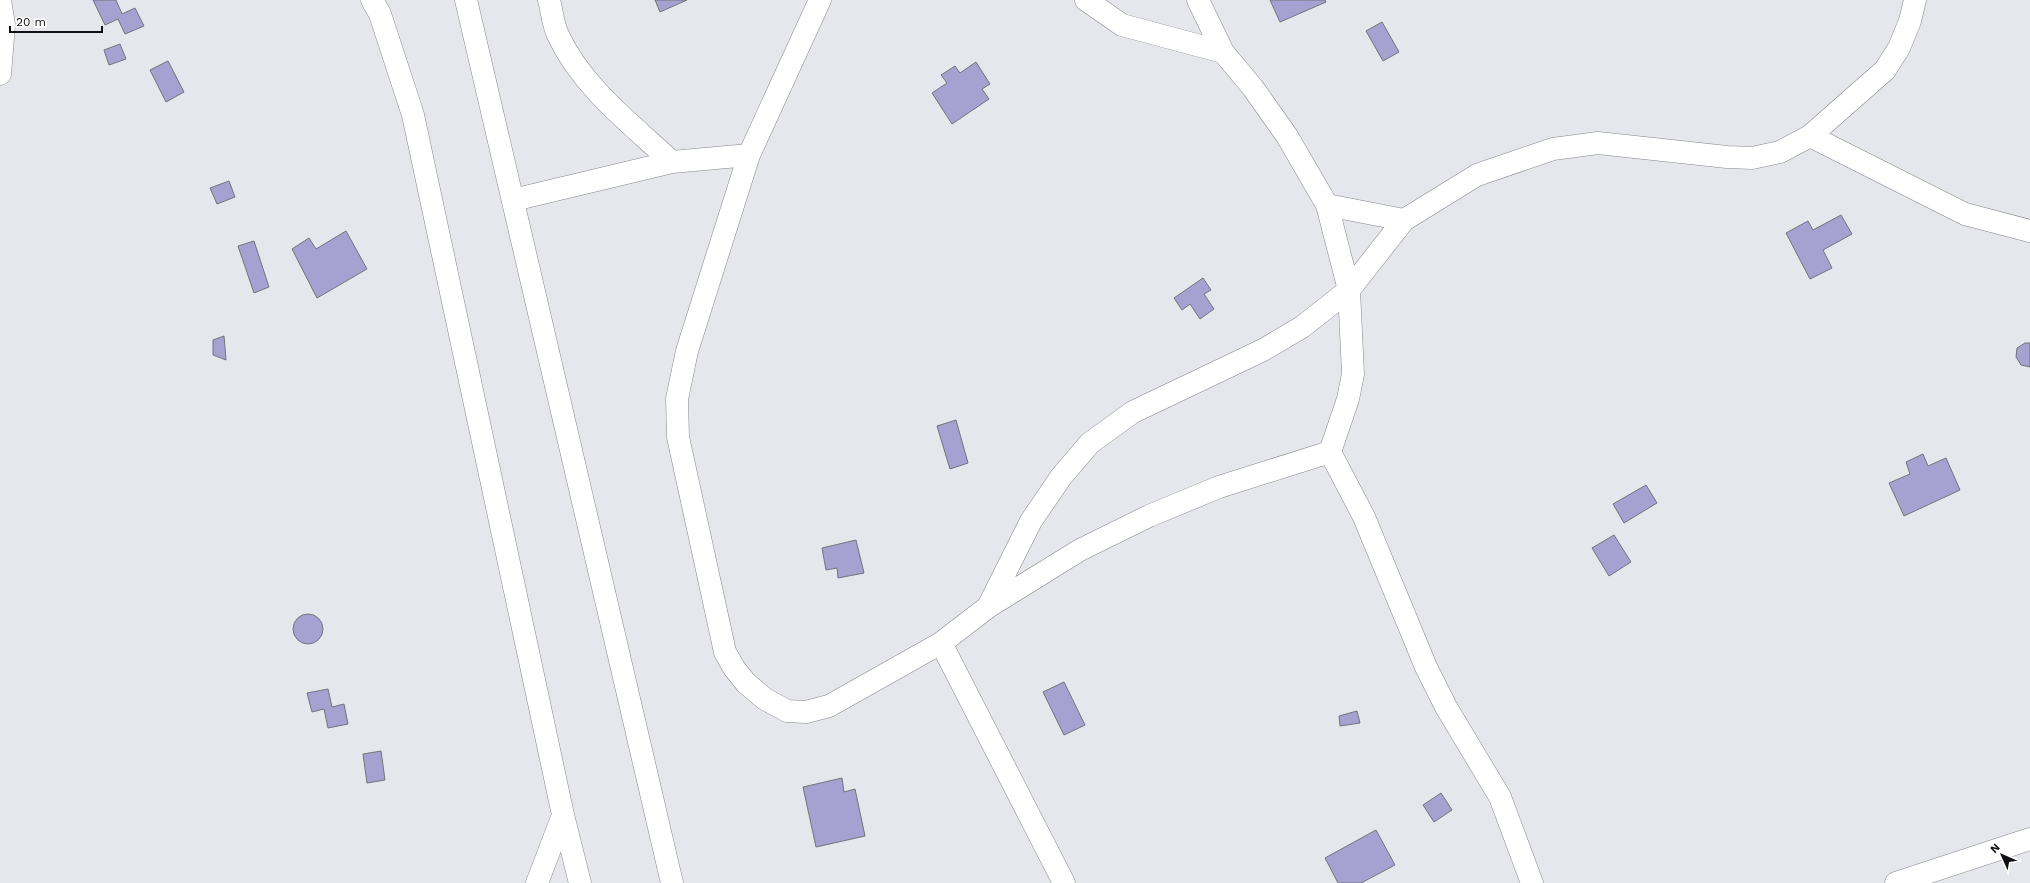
<svg xmlns="http://www.w3.org/2000/svg" width="2030" height="883" font-family="'Work Sans',sans-serif">
<style>
.building{fill:#a5a2d2;stroke:#737379}
.lines{fill:none;stroke-linecap:round;stroke-linejoin:round}
.street-casing{stroke:#87868d;stroke-width:23}
.secondary-casing{stroke:#87868d;stroke-width:23}
.street{stroke:#fff;stroke-width:22}
.secondary{stroke:#fff;stroke-width:22}
</style>
<rect width="100%" height="100%" fill="#e6e6ed"/>
<path class="building" d="M93 0H116L122 14 135 8 144 26 125 34 118 19 105 25Z
M655 0H687L660 12Z
M1270 0H1325L1326 2 1280 22Z
M1382 22 1399 52 1383 61 1366 31Z
M120 44 126 59 109 65 104 50Z
M168 61 184 92 166 102 150 70Z
M976 62 990 84 982 89 989 99 952 124 932 93 947 83 941 75 955 66 960 73Z
M229 181 235 197 217 204 210 188Z
M1841 215 1852 234 1823 250 1832 268 1810 279 1786 233 1808 221 1813 230Z
M346 231 367 269 317 298 292 249 309 238 316 249Z
M254 241 269 287 254 293 238 246Z
M1203 278 1211 290 1204 294 1214 309 1200 319 1190 304 1182 310 1174 298Z
M224 336 226 360 213 355V340Z
M2025 343H2030V367L2021 365 2016 357 2017 348Z
M956 420 968 463 950 469 937 426Z
M1923 454 1928 466 1946 458 1960 490 1904 516 1889 483 1910 474 1906 462Z
M1646 485 1657 503 1624 523 1613 504Z
M1614 535 1631 562 1609 576 1592 548Z
M856 540 864 573 838 578 837 568 826 570 822 548Z
M293 629a15 15 0 1 1 30 0a15 15 0 1 1-30 0Z
M1064 682 1085 725 1064 735 1043 692Z
M328 689 332 707 344 704 348 724 328 728 324 709 312 712 307 693Z
M1357 711 1360 723 1340 726 1339 716Z
M381 751 385 780 367 783 363 754Z
M842 778 844 792 855 789 865 836 816 847 803 787Z
M1441 793 1452 810 1434 822 1423 805Z
M1376 830 1395 865 1361 883H1338L1325 858Z"/>
<g class="lines">
<g class="street-casing">
<path id="street" d="M372 0 380 14 413 115 563 815 580 883
M549 0C552 11 553 25 558 35 582 87 631 124 672 162
M1198 0 1223 52
M0 74 4 25 0 0
M1810 136 1965 214 2030 231
M749 155 687 351 677 399 678 437 725 652 734 668 746 683 765 699 787 711 806 712 829 706 941 643 988 607 1080 550 1149 516 1219 487 1330 452 1348 399 1353 374 1349 290 1404 220 1477 175 1553 149 1598 143 1727 157 1752 158 1780 152 1810 136 1885 70 1899 48 1910 21 1915 0
M513 200 672 162 749 155 820 0
M1327 205 1404 220
M1330 452 1364 517 1426 667 1446 707 1500 797 1532 883
M988 607 1031 521 1061 477 1090 443 1133 412 1263 350 1302 327 1349 290 1327 205 1287 136 1253 88 1223 52 1122 25 1086 0
M941 643 1064 883
M537 883 563 815"/>
</g>
<g class="secondary-casing">
<path id="secondary" d="M466 0 672 883
M1896 883 2030 839"/>
</g>
<use href="#street" class="street"/>
<use href="#secondary" class="secondary"/>
</g>
<g transform="translate(2002 855) rotate(315)" stroke="#ffffff" stroke-width="3" paint-order="stroke">
<path d="M0-3L7 15L0 10L-7 15Z" fill="#0f0f11"/>
<text y="-6" font-size="11" font-weight="bold" text-anchor="middle" fill="#0f0f11">N</text>
</g>
<path d="M10 26v6h92v-6" fill="none" stroke="#0f0f11" stroke-width="2"/>
<text x="16" y="26" font-size="12" fill="#0f0f11" stroke="#ffffff" stroke-width="3" paint-order="stroke">20 m</text>
</svg>
